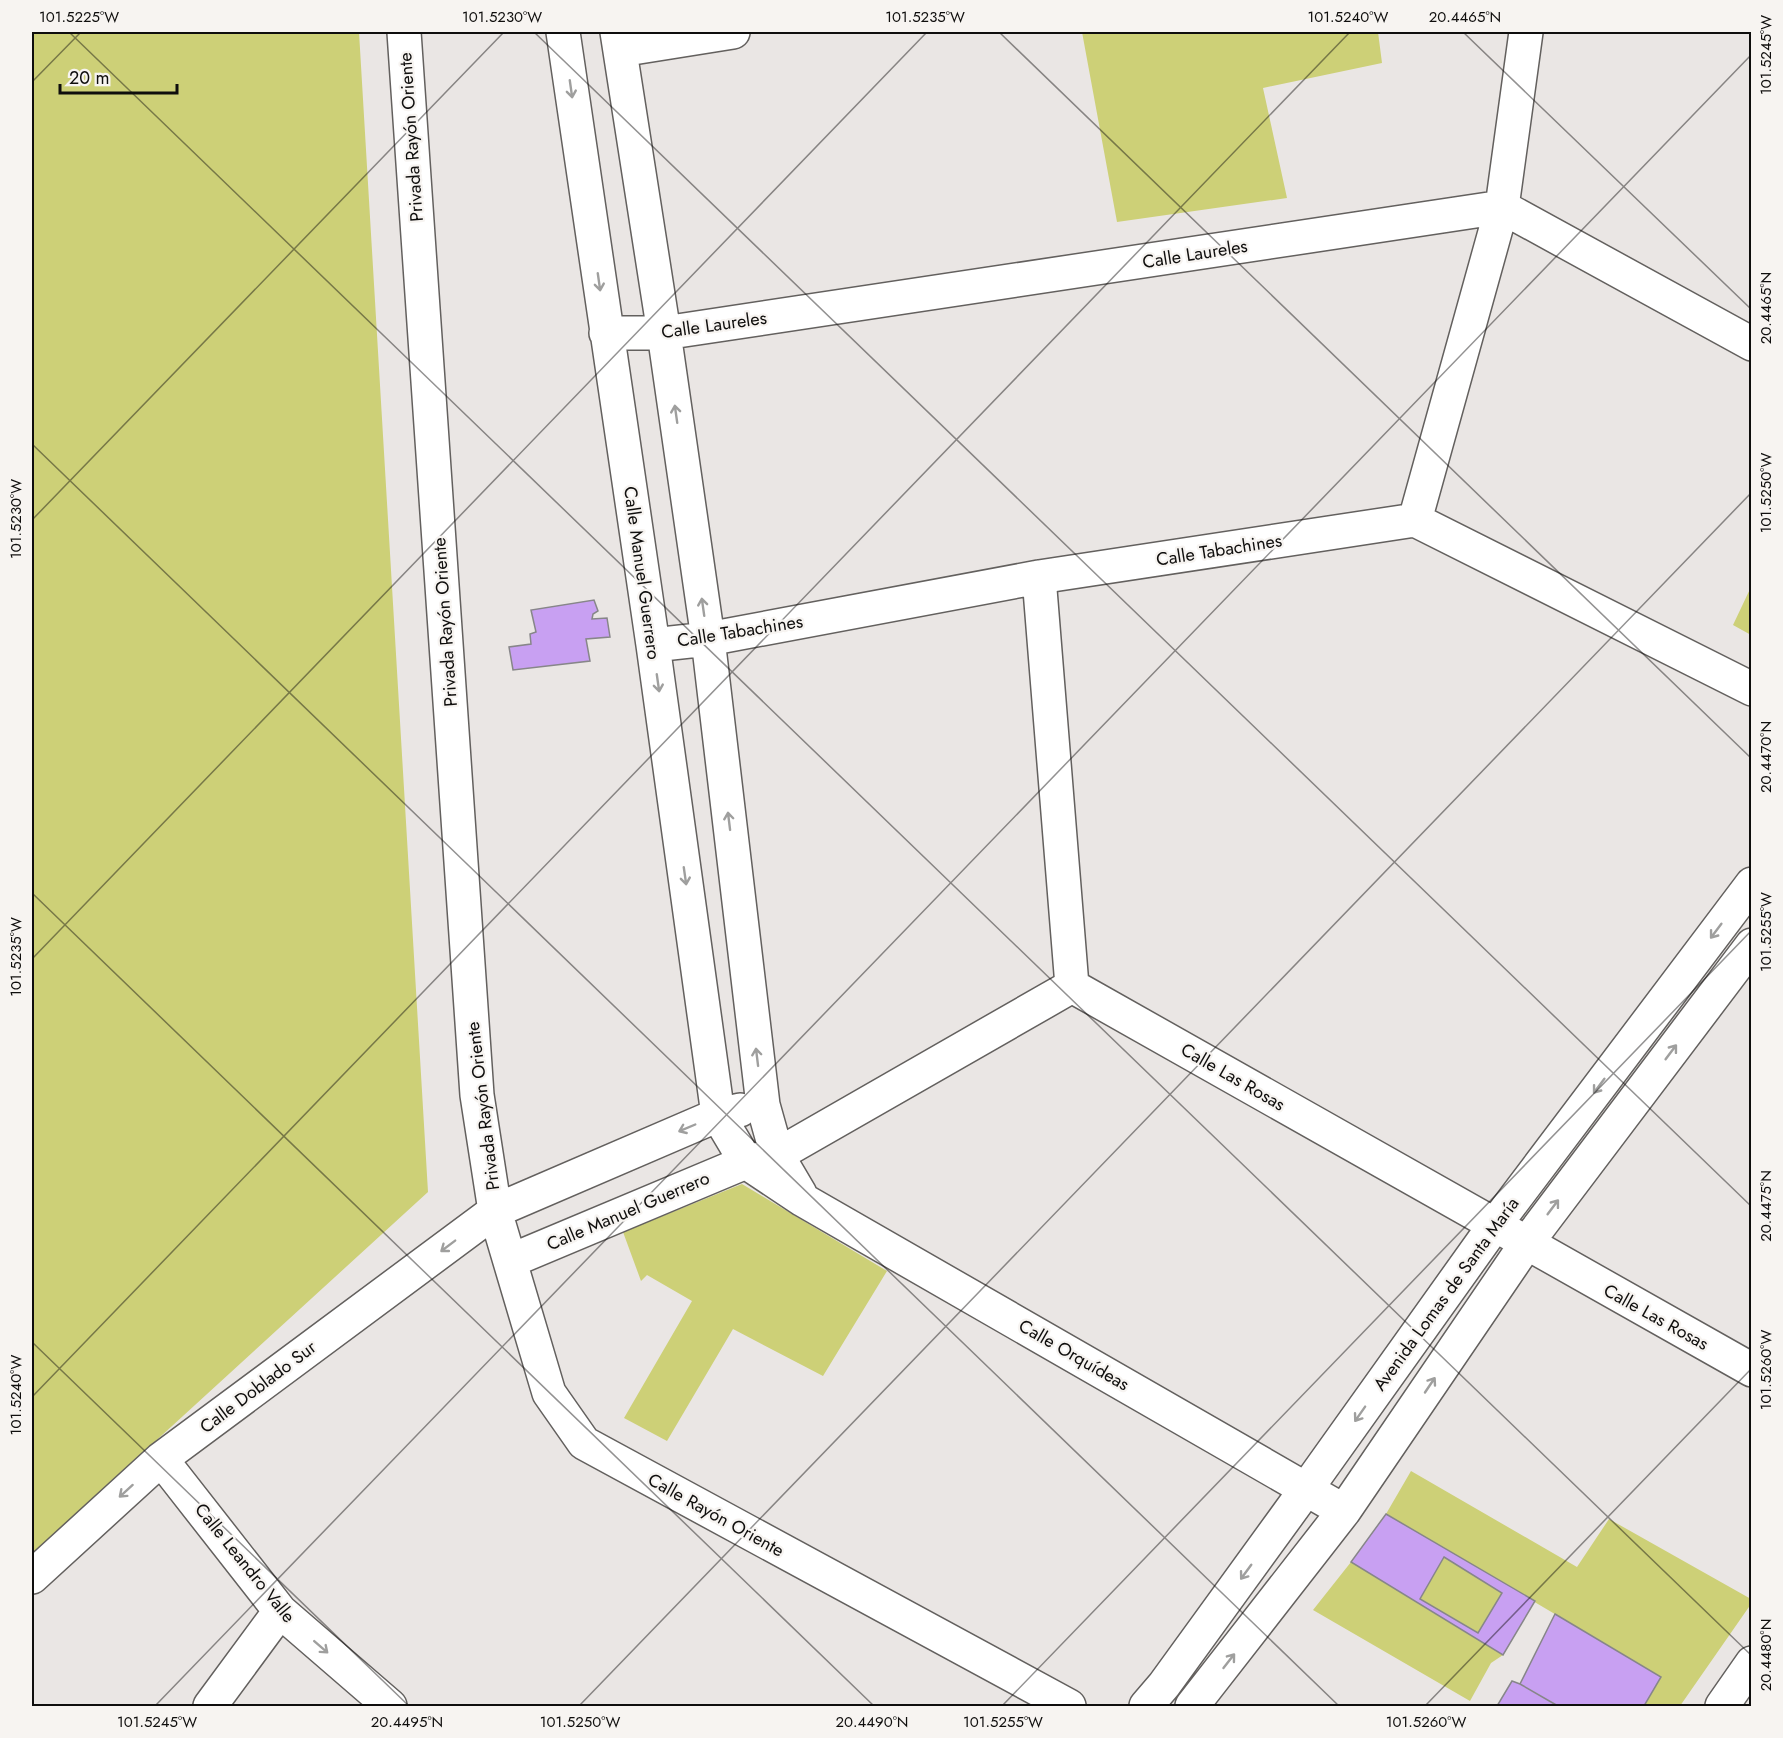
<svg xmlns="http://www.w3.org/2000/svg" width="1783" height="1738" font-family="Jost,sans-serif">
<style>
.green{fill:#cdd077}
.building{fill:#c8a0f2;stroke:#878689;stroke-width:1.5;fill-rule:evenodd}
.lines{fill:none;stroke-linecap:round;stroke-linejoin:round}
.minor-casing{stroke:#63605e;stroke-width:36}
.minor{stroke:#fff;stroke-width:33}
.oneway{stroke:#9f9f9e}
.ticks{fill:none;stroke:#0f0e0d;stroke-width:1.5;stroke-opacity:0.45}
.labels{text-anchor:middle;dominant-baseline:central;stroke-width:4.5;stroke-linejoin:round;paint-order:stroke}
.street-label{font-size:18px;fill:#0f0e0d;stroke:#f7f4f1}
.neatline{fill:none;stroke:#0f0e0d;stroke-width:2}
.ticks-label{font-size:15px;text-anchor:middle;fill:#0f0e0d}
</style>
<rect width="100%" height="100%" fill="#eae6e4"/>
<path class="green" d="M32 32H359L428 1192 32 1554Z
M1082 32H1378L1382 63 1263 88 1287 198 1117 222Z
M1751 587V635L1733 625Z
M742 1184 887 1271 823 1376 733 1329 667 1441 624 1418 692 1301 647 1275 641 1281 623 1232Z
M1411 1471 1577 1567 1609 1519 1751 1599V1604L1680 1706H1644L1661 1677 1386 1514Z
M1444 1557 1502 1593 1478 1633 1420 1599Z
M1351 1562 1503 1655 1491 1663 1470 1701 1313 1610Z"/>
<path class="building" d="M594 600 598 611 593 614 592 619 607 618 610 637 586 639 590 661 513 670 509 647 531 644 530 634 536 632 531 610Z
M1386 1514 1535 1601 1503 1655 1351 1562ZM1444 1557 1502 1593 1478 1633 1420 1599Z
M1555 1614 1661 1677 1644 1706H1558L1520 1684Z
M1512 1681 1520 1684 1558 1706H1497Z"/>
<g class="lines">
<g class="minor-casing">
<path id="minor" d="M404 32 477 1095 495 1211 549 1393 584 1443 1069 1706
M563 32 653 645 718 1115 746 1162 803 1200 1344 1511
M617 32 664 333 708 639 763 1105 777 1155 800 1194
M620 50 733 32
M606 333H664L1502 207 1752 344
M1415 520 1502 207 1526 32
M1039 577 1072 986
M653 645 708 639 1039 577 1415 520 1752 689
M1072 986 1752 1370
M510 1261 746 1162 777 1155 1072 986
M161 1459 280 1611 390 1706
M32 1577 161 1459 495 1211 718 1115 740 1110
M210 1706 280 1611
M1146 1706 1164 1685 1307 1488 1494 1226 1752 884
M1192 1706 1344 1511 1526 1244 1752 945
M1722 1706 1752 1663"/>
</g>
<use href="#minor" class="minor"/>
</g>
<defs><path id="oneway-shaft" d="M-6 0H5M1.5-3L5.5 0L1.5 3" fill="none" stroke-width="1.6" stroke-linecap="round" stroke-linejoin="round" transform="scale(1.5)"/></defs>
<g class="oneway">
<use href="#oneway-shaft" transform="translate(571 89) rotate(82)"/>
<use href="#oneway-shaft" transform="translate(599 282) rotate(82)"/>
<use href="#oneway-shaft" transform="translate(676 414) rotate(-98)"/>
<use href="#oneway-shaft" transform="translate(703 607) rotate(-98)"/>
<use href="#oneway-shaft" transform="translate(658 683) rotate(82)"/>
<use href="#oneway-shaft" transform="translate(729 821) rotate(-97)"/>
<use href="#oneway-shaft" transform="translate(685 876) rotate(82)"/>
<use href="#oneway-shaft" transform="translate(1716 931) rotate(127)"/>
<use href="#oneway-shaft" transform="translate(1671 1052) rotate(-53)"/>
<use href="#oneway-shaft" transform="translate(757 1057) rotate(-97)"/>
<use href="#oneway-shaft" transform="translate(1599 1086) rotate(127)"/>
<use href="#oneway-shaft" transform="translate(687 1128) rotate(157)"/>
<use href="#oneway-shaft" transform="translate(1553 1207) rotate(-53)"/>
<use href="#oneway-shaft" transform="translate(448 1246) rotate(143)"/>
<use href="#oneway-shaft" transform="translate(1430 1385) rotate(-56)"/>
<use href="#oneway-shaft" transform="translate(1360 1414) rotate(125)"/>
<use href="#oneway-shaft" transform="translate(126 1491) rotate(138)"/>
<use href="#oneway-shaft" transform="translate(1246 1572) rotate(126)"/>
<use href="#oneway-shaft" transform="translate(321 1647) rotate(41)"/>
<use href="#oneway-shaft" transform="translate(1229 1661) rotate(-52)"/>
</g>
<path class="ticks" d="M69 32 1752 1656M534 32 1752 1207M999 32 1752 759M1463 32 1752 310M32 82 81 32M32 444 1339 1706M32 520 504 32M32 893 874 1706M32 959 927 32M32 1342 409 1706M32 1397 1350 32M155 1706 1752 54M579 1706 1752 492M1002 1706 1752 930M1425 1706 1752 1368"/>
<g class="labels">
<g class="street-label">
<text transform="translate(411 137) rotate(-94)">Privada Rayón Oriente</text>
<text transform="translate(1195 254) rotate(-9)">Calle Laureles</text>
<text transform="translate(714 325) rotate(-8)">Calle Laureles</text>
<text transform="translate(1219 550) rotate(-9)">Calle Tabachines</text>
<text transform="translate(642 573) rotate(82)">Calle Manuel Guerrero</text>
<text transform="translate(445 622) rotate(-94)">Privada Rayón Oriente</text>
<text transform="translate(740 631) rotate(-9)">Calle Tabachines</text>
<text transform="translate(1233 1077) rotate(30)">Calle Las Rosas</text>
<text transform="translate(483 1106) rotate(-97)">Privada Rayón Oriente</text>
<text transform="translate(628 1211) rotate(-23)">Calle Manuel Guerrero</text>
<text transform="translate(1446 1294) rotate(-54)">Avenida Lomas de Santa María</text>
<text transform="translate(1656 1317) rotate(29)">Calle Las Rosas</text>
<text transform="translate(1074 1355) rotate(30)">Calle Orquídeas</text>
<text transform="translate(258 1387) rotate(-37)">Calle Doblado Sur</text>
<text transform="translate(716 1515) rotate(29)">Calle Rayón Oriente</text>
<text transform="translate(245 1563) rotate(51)">Calle Leandro Valle</text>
</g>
</g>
<rect width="1783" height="1738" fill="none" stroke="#f7f4f1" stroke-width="66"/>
<path d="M60 84v9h117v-9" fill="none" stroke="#0f0e0d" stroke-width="3"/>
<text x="69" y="84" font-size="18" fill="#0f0e0d" stroke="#f7f4f1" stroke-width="4.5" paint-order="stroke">20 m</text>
<rect x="33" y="33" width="1717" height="1672" class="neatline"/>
<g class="ticks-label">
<text x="79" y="22">101.5225°W</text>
<text x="502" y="22">101.5230°W</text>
<text x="925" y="22">101.5235°W</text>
<text x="1348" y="22">101.5240°W</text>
<text x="1465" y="22">20.4465°N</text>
<text transform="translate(1766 55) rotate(-90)" y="5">101.5245°W</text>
<text transform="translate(1766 308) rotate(-90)" y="5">20.4465°N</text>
<text transform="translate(1766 493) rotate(-90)" y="5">101.5250°W</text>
<text transform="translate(16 519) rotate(-90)" y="5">101.5230°W</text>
<text transform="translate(1766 757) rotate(-90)" y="5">20.4470°N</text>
<text transform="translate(1766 932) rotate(-90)" y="5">101.5255°W</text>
<text transform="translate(16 957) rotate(-90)" y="5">101.5235°W</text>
<text transform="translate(1766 1206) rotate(-90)" y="5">20.4475°N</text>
<text transform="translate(1766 1370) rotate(-90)" y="5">101.5260°W</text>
<text transform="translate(16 1395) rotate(-90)" y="5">101.5240°W</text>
<text transform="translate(1766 1655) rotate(-90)" y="5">20.4480°N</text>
<text x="157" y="1727">101.5245°W</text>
<text x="407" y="1727">20.4495°N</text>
<text x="580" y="1727">101.5250°W</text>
<text x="872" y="1727">20.4490°N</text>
<text x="1003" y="1727">101.5255°W</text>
<text x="1426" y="1727">101.5260°W</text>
</g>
</svg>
